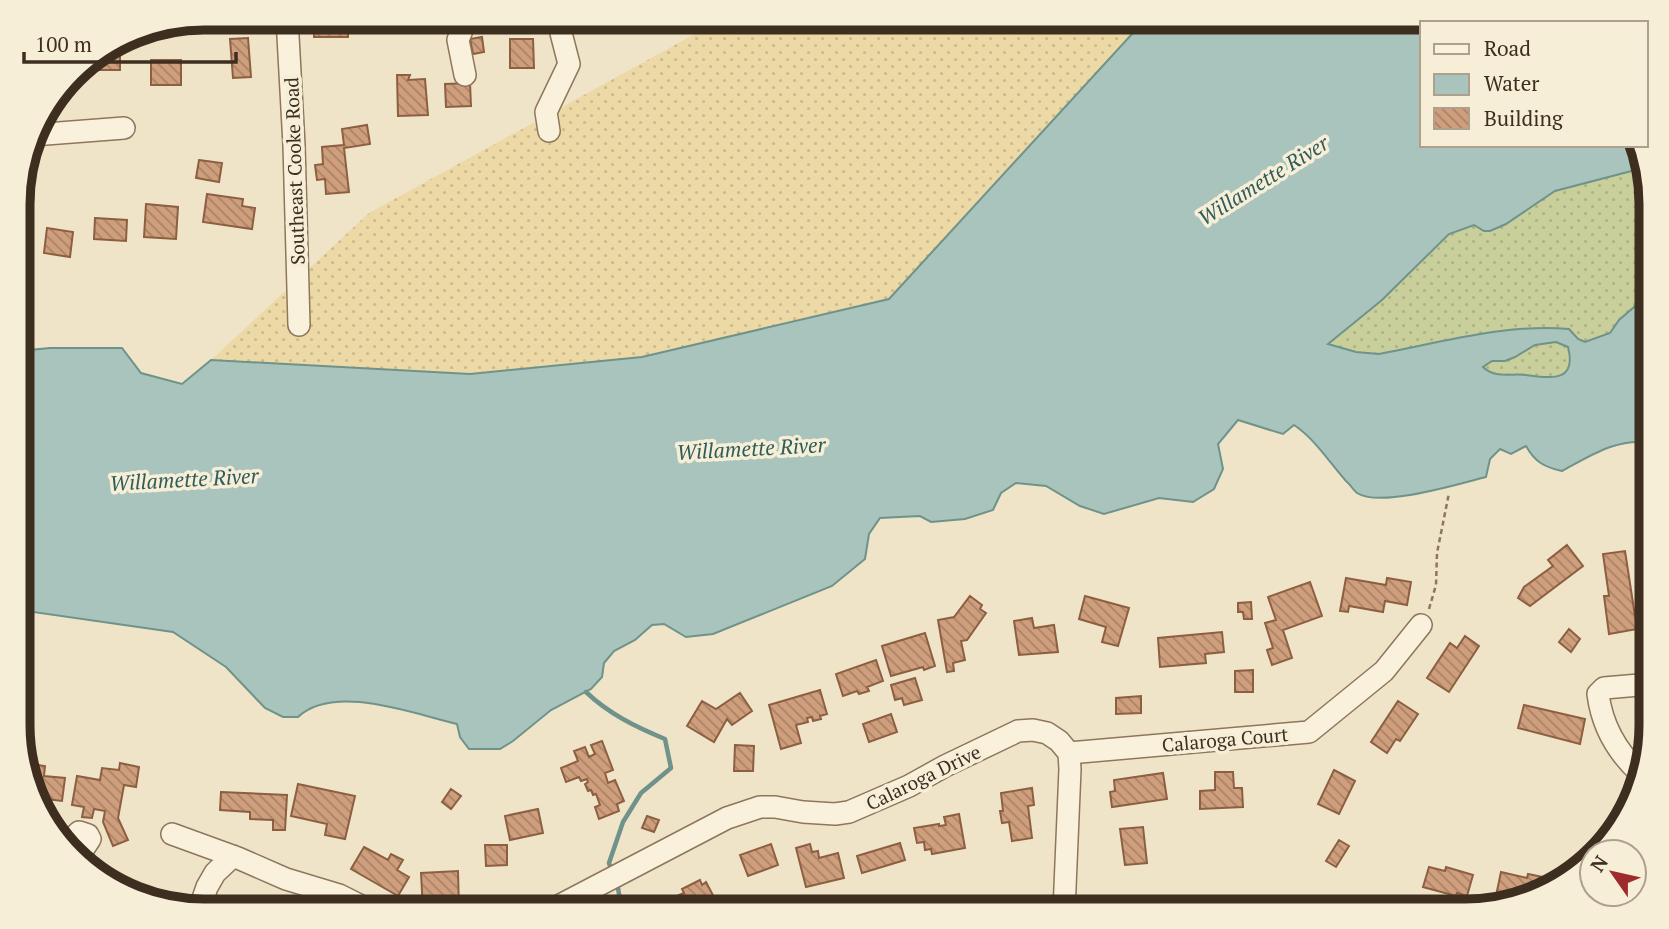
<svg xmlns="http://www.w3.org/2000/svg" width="1669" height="929" font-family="'PT Serif',serif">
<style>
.grass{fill:url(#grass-dots)}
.sand{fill:url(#sand-dots)}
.water{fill:#a9c4bc;stroke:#6f938a;stroke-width:2;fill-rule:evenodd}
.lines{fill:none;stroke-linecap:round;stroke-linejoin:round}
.stream{stroke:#6f938a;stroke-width:4.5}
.building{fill:url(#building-back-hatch);stroke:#8d5f41;stroke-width:2}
.minor-casing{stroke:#8d765c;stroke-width:24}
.path{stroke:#8d765c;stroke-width:2.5;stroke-dasharray:5 3.5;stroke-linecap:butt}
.minor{stroke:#faf1dc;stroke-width:21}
.labels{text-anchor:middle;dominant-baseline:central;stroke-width:7;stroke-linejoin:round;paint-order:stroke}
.street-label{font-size:19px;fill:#3d2e20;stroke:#f7eed8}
.water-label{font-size:21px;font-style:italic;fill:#2f5d5a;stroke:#f7eed8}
.rim{fill:none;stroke:#3d2e20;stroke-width:9}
</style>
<defs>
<pattern id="grass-dots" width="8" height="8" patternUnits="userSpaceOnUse" patternTransform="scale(1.75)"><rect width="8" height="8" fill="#c9cf9b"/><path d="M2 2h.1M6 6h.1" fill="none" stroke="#aeb285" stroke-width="1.8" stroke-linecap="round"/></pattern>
<pattern id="sand-dots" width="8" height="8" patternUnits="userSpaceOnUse" patternTransform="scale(1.75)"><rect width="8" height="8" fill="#ecd9a5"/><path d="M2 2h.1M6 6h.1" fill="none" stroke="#cbbb8e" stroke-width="1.8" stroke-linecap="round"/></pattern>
<pattern id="building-back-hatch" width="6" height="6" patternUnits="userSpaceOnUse" patternTransform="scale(1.75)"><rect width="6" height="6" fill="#cf9f7d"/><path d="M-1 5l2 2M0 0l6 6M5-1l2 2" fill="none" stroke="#a98266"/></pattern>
</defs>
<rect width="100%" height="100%" fill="#f0e4c8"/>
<path class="grass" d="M1643 168 1651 191V298L1640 302 1619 320 1610 333 1585 342 1578 339 1569 329H1519L1379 354 1356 352 1327 344 1382 300 1449 234 1475 225 1484 231H1490L1506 224 1555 191Z
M1556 342 1568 347 1569 367C1566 371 1562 376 1557 378 1546 382 1535 375 1524 375 1510 373 1493 379 1482 366L1492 361H1505L1515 357 1535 345Z"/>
<path class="sand" d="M724 18H1158L1131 35 889 299 641 357 470 374 211 360 369 213Z"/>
<path class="water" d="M1158 18H1466L1485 23H1422V145H1636L1643 168 1555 191 1506 224 1490 231H1484L1474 225 1449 234 1382 300 1328 344 1356 352 1379 354C1438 343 1509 323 1569 329L1578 339 1585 342 1610 333 1619 320 1640 302 1651 298V443C1618 437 1590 456 1562 471 1544 467 1535 462 1526 446L1511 454 1500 449 1490 459 1486 477C1459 484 1380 508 1357 493 1353 490 1350 484 1346 481 1329 462 1315 439 1294 425L1283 434 1238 420 1218 444 1223 469 1214 489 1193 502 1159 498 1104 514 1080 506 1046 486 1016 483 1001 493 993 510 965 519 931 522 920 516 880 518 869 534 865 559 832 586 713 634 686 637 664 624 652 625 635 640 614 651 604 663 602 677 591 689 551 710 513 741 500 749H469L460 737 457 724C414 714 334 683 298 717H283L265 708 226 667 173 632 19 610V351L50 348H122L141 373 182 384 211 360 470 374 642 357 889 299 1131 35ZM1556 342 1568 347C1577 383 1551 378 1526 375 1511 373 1495 379 1483 367L1492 361H1505L1515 357 1535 345Z"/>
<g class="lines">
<path class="stream" d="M586 692C609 714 636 727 665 739L671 768 641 793 623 822 609 863 610 866
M618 888 622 911"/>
</g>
<path class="building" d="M213 18H236V30H213Z
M315 18H348V37H314Z
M594 18H632L618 24 619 26 599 33Z
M482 37 484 52 473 54 470 39Z
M248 38 251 77 233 78 230 39Z
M510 39H533L534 68H510Z
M106 48H120V70H93V56Z
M151 60H181V85H151Z
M397 75H410L408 80 425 79 428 115 398 116Z
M470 83 471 106 446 107 445 84Z
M367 125 370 144 344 148 349 192 326 194 325 179 317 180 315 165 323 164 322 147 344 145 342 129Z
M199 160 222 163 219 182 196 178Z
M207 194 243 199 242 206 255 208 252 229 203 222Z
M146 204 178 207 176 239 144 237Z
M95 218 127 220 126 241 94 239Z
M47 228 73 232 70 257 44 253Z
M1567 545 1583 566 1530 606 1518 598 1524 587 1553 566 1548 560Z
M1625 551 1637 629 1609 634 1604 596H1609L1603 554Z
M1346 578 1386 585 1387 578 1411 582 1407 605 1385 601 1383 612 1349 606 1348 612 1340 611Z
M1310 582 1322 616 1283 630 1292 658 1272 665 1267 650 1273 648 1265 623 1276 620 1268 597Z
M970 596 982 605 980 609 986 613 967 640 961 641 965 660 953 663 954 671 947 672 938 620 954 617Z
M1085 596 1129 608 1118 646 1102 642 1106 627 1079 619Z
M1251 602 1252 619H1244L1243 612H1238V603Z
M1032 618 1034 628 1054 625 1058 652 1019 655 1014 621Z
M1569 629 1580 639 1571 652 1559 642Z
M1222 632 1224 652 1205 654 1206 663 1160 667 1158 638Z
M925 633 935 666 924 670 923 667 891 676 882 646Z
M1465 636 1479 646 1449 692 1427 678 1450 643 1457 648Z
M876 660 883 681 867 687 869 691 859 694 857 691 843 696 836 674Z
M1253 670V692H1235V671Z
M915 678 922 700 904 705 902 698 895 700 891 685Z
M820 690 827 714 820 716 821 719 813 721 812 717 807 718 808 722 796 725 801 743 781 749 769 705Z
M740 693 752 711 732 725 727 719 714 742 687 726 702 701 716 709Z
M1141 696V713L1116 714V698Z
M1398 701 1418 714 1400 741 1396 739 1387 753 1371 742Z
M1524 705 1585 719 1580 744 1518 728Z
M891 714 897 732 869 742 863 724Z
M602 741 613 770 605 773 608 783 615 780 624 801 617 804 619 811 599 819 595 807 600 805 596 794 593 795 591 790 588 791 585 784 588 782 587 779 581 781 579 777 566 782 561 768 578 761 574 751 585 747 589 757 595 754 591 745Z
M735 745 754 746 753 771H734Z
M120 763 139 767 136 787 124 785 118 818 128 840 113 846 103 822 105 811 94 809 92 818 82 817 84 807 72 805 77 776 100 780 102 768 119 770Z
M31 764 45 766 44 776 65 778 62 801 37 798 27 772H30Z
M1334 770 1355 781 1339 814 1318 804Z
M1215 772H1233L1234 788H1242L1243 807 1200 809V791L1215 790Z
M1163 773 1167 799 1112 807 1110 792 1115 791 1114 780Z
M298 784 355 796 345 839 325 835 327 824 291 816Z
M1032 788 1034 805 1028 806 1032 838 1012 841 1009 822 1002 823 1000 811H1003L1001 793Z
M451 789 461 796 451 809 442 802Z
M221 792 287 795 285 830H273V820L250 819V812L220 810Z
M538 809 543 833 510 840 505 816Z
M959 814 965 848 932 854 931 849 925 850 924 842 917 843 914 828 939 824V826L946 825 944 817Z
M647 816 659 820 654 832 642 828Z
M1143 827 1147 863 1125 865 1120 829Z
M1339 840 1349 846 1336 867 1326 861Z
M900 843 905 860 862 873 857 856Z
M771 844 778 865 748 876 740 855Z
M810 844 812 852 818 851 819 858 838 853 844 878 806 887 796 848Z
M485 845H507V865L486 866Z
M364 847 388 860 391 854 403 860 397 870 409 877 398 896 351 869Z
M1429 867 1445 871 1446 867 1473 875 1467 896 1457 893 1456 896 1423 887Z
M458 871 459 908 423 910 421 873Z
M1501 872 1527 878 1528 874 1543 877 1541 890 1525 895 1520 894 1519 897 1494 905Z
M700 880 702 885 706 882 715 899 690 911H681L674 897 684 893 682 889Z
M1375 896 1392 906 1389 911H1366Z
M1187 906 1188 911H1135V909Z"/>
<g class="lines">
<g class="minor-casing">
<path id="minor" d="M287 18 294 145 299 325
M465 75 458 40 464 25 480 18
M549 131 546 112 569 64 561 33 560 18
M33 135 124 128
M1069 753 1309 732 1384 671 1421 625
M1640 773C1617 752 1602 725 1598 694L1604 688 1651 684
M172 834 238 858 286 879 339 895 371 911
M66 845 79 832 88 835 90 839 84 848 74 852
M199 910 207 887 215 873 233 856
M549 911 727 818 760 807H775L803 812 835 814 849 812 909 786 945 766 1018 731 1033 730 1047 733 1059 741 1069 753 1070 769 1064 911"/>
</g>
<path class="path" d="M1429 609 1436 585 1437 553 1449 493"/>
<use href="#minor" class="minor"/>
</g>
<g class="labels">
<g class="street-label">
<text transform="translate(294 171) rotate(-92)">Southeast Cooke Road</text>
<text transform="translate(1225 739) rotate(-5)">Calaroga Court</text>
<text transform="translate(923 777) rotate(-26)">Calaroga Drive</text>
</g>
<g class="water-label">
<text transform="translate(1263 180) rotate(-32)">Willamette River</text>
<text transform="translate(751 448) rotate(-3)">Willamette River</text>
<text transform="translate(184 479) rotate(-3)">Willamette River</text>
</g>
</g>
<path d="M0 0H1669V929H0ZM204 30H1465A174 174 0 0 1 1639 204V725A174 174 0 0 1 1465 899H204A174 174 0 0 1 30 725V204A174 174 0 0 1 204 30Z" fill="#f7eed8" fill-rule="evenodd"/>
<path class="rim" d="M204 30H1465A174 174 0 0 1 1639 204V725A174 174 0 0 1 1465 899H204A174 174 0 0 1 30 725V204A174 174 0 0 1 204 30Z"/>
<rect x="1420" y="21" width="228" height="126" fill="#f7eed8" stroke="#ada18e" stroke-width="2"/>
<rect x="1434" y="44" width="35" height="10" fill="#faf1dc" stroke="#ada18e" stroke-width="2"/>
<text x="1484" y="56" font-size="21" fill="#3d2e20">Road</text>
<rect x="1434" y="74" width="35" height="21" fill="#a9c4bc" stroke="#ada18e" stroke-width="2"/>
<text x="1484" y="91" font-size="21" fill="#3d2e20">Water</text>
<rect x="1434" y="108" width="35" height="21" fill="url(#building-back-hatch)" stroke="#ada18e" stroke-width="2"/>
<text x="1484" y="126" font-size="21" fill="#3d2e20">Building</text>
<g transform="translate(1613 873) rotate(304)"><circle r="33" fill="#f7eed8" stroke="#ada18e" stroke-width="2"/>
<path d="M0-5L12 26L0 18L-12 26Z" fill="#9e2a2b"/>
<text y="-10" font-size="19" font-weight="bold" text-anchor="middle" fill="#3d2e20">N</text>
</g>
<path d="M24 52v10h212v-10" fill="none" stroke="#3d2e20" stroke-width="3.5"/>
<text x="35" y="52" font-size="21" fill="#3d2e20" stroke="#f7eed8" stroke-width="5" paint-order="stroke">100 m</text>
</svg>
